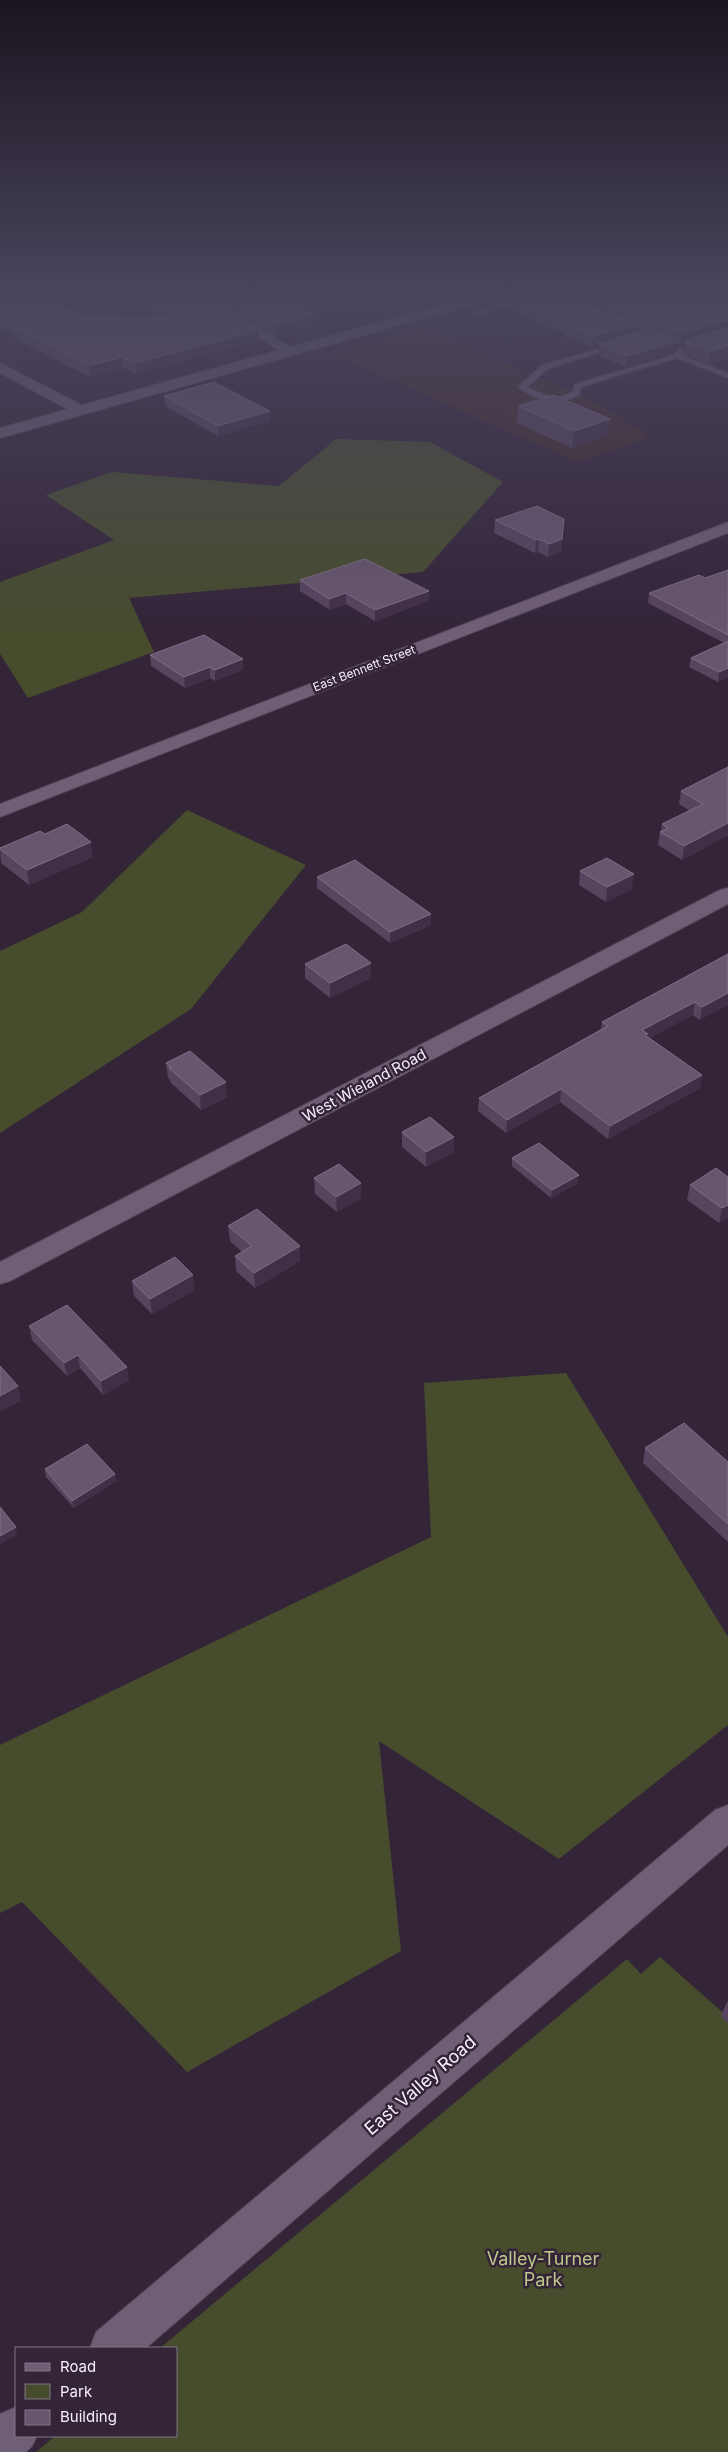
<svg xmlns="http://www.w3.org/2000/svg" width="728" height="2452" font-family="Inter,sans-serif">
<style>
.industrial{fill:#402c2b}
.green{fill:#474c2d}
.lines{fill:none;stroke-linecap:round;stroke-linejoin:round}
.lane-casing{stroke:#4f4354;stroke-width:2}
.street-casing{stroke:#4f4354;stroke-width:2}
.secondary-casing{stroke:#4f4354;stroke-width:2}
.lane{fill:#6f5f76;fill-rule:evenodd}
.street{fill:#6f5f76;fill-rule:evenodd}
.secondary{fill:#6f5f76;fill-rule:evenodd}
.wall{fill:#57445f;fill-rule:evenodd}
.shaded-wall{fill:#412f48}
.building{fill:#685670;stroke:#7f6e86}
.labels{text-anchor:middle;dominant-baseline:central;stroke-width:5;stroke-linejoin:round;paint-order:stroke}
.far-street-label{font-size:12px;fill:#f8eefc;stroke:#332438}
.street-label{font-size:15px;fill:#f8eefc;stroke:#332438}
.near-street-label{font-size:18px;fill:#f8eefc;stroke:#332438}
.near-park-label{font-size:18px;fill:#bdc88a;stroke:#332438}
</style>
<rect width="100%" height="100%" fill="#332438"/>
<path class="industrial" d="M424 328 588 398 651 437 577 462 333 354Z"/>
<path class="green" d="M336 439 430 442 503 482 423 572 129 598 154 652 28 698 0 654V582L114 540 46 495 112 472 279 486Z
M187 810 306 865 191 1009 0 1133V951L82 912Z
M566 1373 728 1637V1725L559 1859 379 1741 401 1951 187 2072 22 1902 0 1913V1745L431 1537 424 1383Z
M660 1957 728 2017V2452H36L55 2436H176V2348H160L627 1959 641 1974Z"/>
<g class="lines">
<g class="lane-casing">
<path id="lane" d="M425 292H433L457 305 452 306Z
M533 292H547V294L561 301 558 303 541 296 476 315 473 313 535 294Z
M615 344 617 347 548 369 527 387C543 394 557 403 573 391L575 384 674 355 680 347 684 349 681 355 728 373V378L677 358 581 387 580 394C561 407 536 401 518 387L542 365Z"/>
</g>
<g class="street-casing">
<path id="street" d="M185 292H200L297 351 295 354H285Z
M0 363 85 407 87 410 80 414 75 413 0 373Z
M728 522V533L0 817V804Z
M728 888V904L10 1281 0 1284V1262L720 890Z
M728 1805V1845L146 2348H90L96 2332 715 1810Z
M16 2407V2436H37L32 2446 26 2452H0V2414Z"/>
</g>
<g class="secondary-casing">
<path id="secondary" d="M487 292H508L506 295 0 438V428Z"/>
</g>
<use href="#lane" class="lane"/>
<use href="#street" class="street"/>
<use href="#secondary" class="secondary"/>
</g>
<path class="wall" d="M0 292 76 314 160 318 117 292H197L259 330V340L136 374 123 368 90 377 14 338V335L0 328Z
M203 292H286L319 305V316L313 317 314 325 275 336Z
M565 292H728V358L709 364 683 354 685 344 680 345 675 343 673 353 626 367 598 355 599 346 592 348 565 337V334L517 314 518 303 524 301V299L564 296ZM607 308V313L599 310ZM635 327 643 330 635 333Z
M164 396 270 411V421L218 436 165 406Z
M518 406 610 419 608 436 572 448 517 423Z
M495 520 563 532 561 552 548 557 538 552 535 553 494 533Z
M728 570V677L718 682 689 667 691 658 724 643 648 603 649 593 705 578Z
M300 580 429 591 428 601 375 621 346 604 330 610 300 591Z
M150 655 243 670 215 681 210 678 185 688 151 666Z
M728 767V835L682 860 658 845 660 832 661 831 662 824 690 811 679 804 681 791Z
M45 834 93 857 29 885 1 863 0 848Z
M580 871 632 889 606 902 579 885Z
M317 877 431 925 390 943 317 888Z
M728 954 700 1020 693 1015 649 1038 702 1075 700 1088 608 1139 560 1102 506 1133 478 1111 479 1098 601 1029 602 1022Z
M305 964 371 978 330 998 305 978Z
M166 1063 227 1097 201 1110 171 1083 170 1080 168 1078Z
M402 1132 454 1152 426 1167 402 1147Z
M512 1158 578 1183 551 1198 512 1166Z
M728 1177V1218L719 1223 687 1200 690 1185Z
M314 1178 361 1198 337 1212 315 1194Z
M228 1226 300 1261 255 1288 236 1271 235 1256 242 1252 230 1241Z
M132 1281 195 1290 152 1314 134 1296Z
M29 1326 129 1380 103 1395 80 1368 67 1376 32 1340Z
M645 1448 728 1462V1542L643 1463Z
M45 1469 115 1474 116 1481 74 1508 46 1477Z
M728 2001V2023L721 2016 726 2004Z"/>
<path class="shaded-wall" d="M624 292H651L608 304 607 308 595 311 596 300Z
M319 305V316L313 317 314 325 275 336V325L302 310Z
M728 320V331L685 342V344L680 345 681 333Z
M635 324 634 336 599 344V346L592 348 593 337Z
M259 330V340L136 374 135 363Z
M675 340 673 353 626 367 627 356Z
M728 346V358L709 364 710 352Z
M122 357 123 368 90 377 89 366Z
M270 411V421L218 436V426Z
M610 419 608 436 572 448 574 431Z
M564 519 561 552 548 557 549 544Z
M539 539 538 552 535 553 536 540Z
M429 591 428 601 375 621V610Z
M346 593V604L330 610 329 599Z
M243 659V670L215 681V670Z
M210 667V678L185 688 184 677Z
M728 668V677L718 682 719 672Z
M728 823V835L682 860 684 846Z
M91 842 93 857 29 885 27 870Z
M634 874 632 889 606 902 607 887Z
M431 914V925L390 943V932Z
M371 963V978L330 998V983Z
M728 993V1005L700 1020 702 1007Z
M695 1002 693 1015 647 1039 642 1030Z
M702 1075 700 1088 608 1139 610 1126Z
M226 1082 227 1097 201 1110 200 1095Z
M561 1089 560 1102 506 1133 507 1120Z
M454 1137V1152L426 1167V1152Z
M579 1175 578 1183 551 1198 552 1190Z
M361 1183V1198L337 1212 336 1197Z
M728 1205V1218L719 1223 722 1208Z
M300 1246V1261L255 1288 254 1273Z
M193 1275 195 1290 152 1314 150 1299Z
M78 1355 80 1368 67 1376 64 1363Z
M127 1367 129 1380 103 1395 101 1381Z
M18 1386 21 1401 0 1412V1396Z
M115 1474 116 1481 74 1508 72 1501Z
M16 1527 17 1534 0 1545V1536Z"/>
<path class="building" d="M0 292H28L76 314 178 318 133 292H197L259 330 135 363 122 357 89 366 13 328 16 327 0 318Z
M219 292H286L319 305 302 310 313 315 275 325Z
M551 292H554L635 324 593 337 566 326 571 324 518 303 527 300 524 299Z
M576 292H624L596 300Z
M651 292H670L728 314V320L681 333 608 304Z
M691 292H728V306Z
M728 327V346L710 352 685 342 686 340Z
M648 329 675 340 674 342 627 356 599 344Z
M214 382 270 411 218 426 164 396Z
M554 395 610 419 574 431 518 406Z
M537 506 564 519 562 539 549 544 539 539 536 540 495 520Z
M365 559 429 591 375 610 346 593 329 599 300 580Z
M728 570V635L649 593 699 575 705 578Z
M204 635 243 659 215 670 210 667 184 677 150 655Z
M728 641V668L719 672 691 658Z
M728 767V823L684 846 660 832 668 828 662 824 703 804 681 791Z
M67 824 91 842 27 870 0 849V848L40 831 45 834Z
M607 858 634 874 607 887 580 871Z
M355 860 431 914 390 932 317 877Z
M346 944 371 963 330 983 305 964Z
M728 954V993L702 1007 695 1002 642 1030 648 1034 645 1035 702 1075 610 1126 561 1089 507 1120 479 1098 608 1026 602 1022Z
M190 1051 226 1082 200 1095 169 1068 171 1067 166 1063Z
M430 1117 454 1137 426 1152 402 1132Z
M539 1143 579 1175 552 1190 512 1158Z
M339 1164 361 1183 336 1197 314 1178Z
M716 1168 728 1177V1205L722 1208 690 1185Z
M257 1209 300 1246 254 1273 235 1256 252 1246 228 1226Z
M175 1257 193 1275 150 1299 132 1281Z
M67 1305 127 1367 101 1381 78 1355 64 1363 29 1326Z
M0 1366 18 1386 0 1396Z
M684 1423 728 1462V1524L645 1448Z
M87 1444 115 1474 72 1501 45 1469Z
M0 1507 16 1527 0 1536Z"/>
<linearGradient id="sky" x2="0" y2="1"><stop stop-color="#1c141f"/><stop offset="0.46" stop-color="#4a455e"/><stop offset="1" stop-color="#4a455e" stop-opacity="0"/></linearGradient>
<rect width="728" height="635" fill="url(#sky)"/>
<g class="labels">
<g class="far-street-label">
<text transform="translate(364 668) rotate(-21)">East Bennett Street</text>
</g>
<g class="street-label">
<text transform="translate(364 1085) rotate(-28)">West Wieland Road</text>
</g>
<g class="near-street-label">
<text transform="translate(420 2085) rotate(-41)">East Valley Road</text>
</g>
<g class="near-park-label">
<text x="543" y="2258">Valley-Turner<tspan x="543" dy="21">Park</tspan></text>
</g>
</g>
<rect x="15" y="2347" width="162" height="90" fill="#332438" stroke="#827586"/>
<rect x="25" y="2363" width="25" height="8" fill="#6f5f76" stroke="#827586"/>
<text x="60" y="2372" font-size="15" fill="#f8eefc">Road</text>
<rect x="25" y="2384" width="25" height="15" fill="#474c2d" stroke="#827586"/>
<text x="60" y="2397" font-size="15" fill="#f8eefc">Park</text>
<rect x="25" y="2410" width="25" height="15" fill="#685670" stroke="#827586"/>
<text x="60" y="2422" font-size="15" fill="#f8eefc">Building</text>
</svg>
